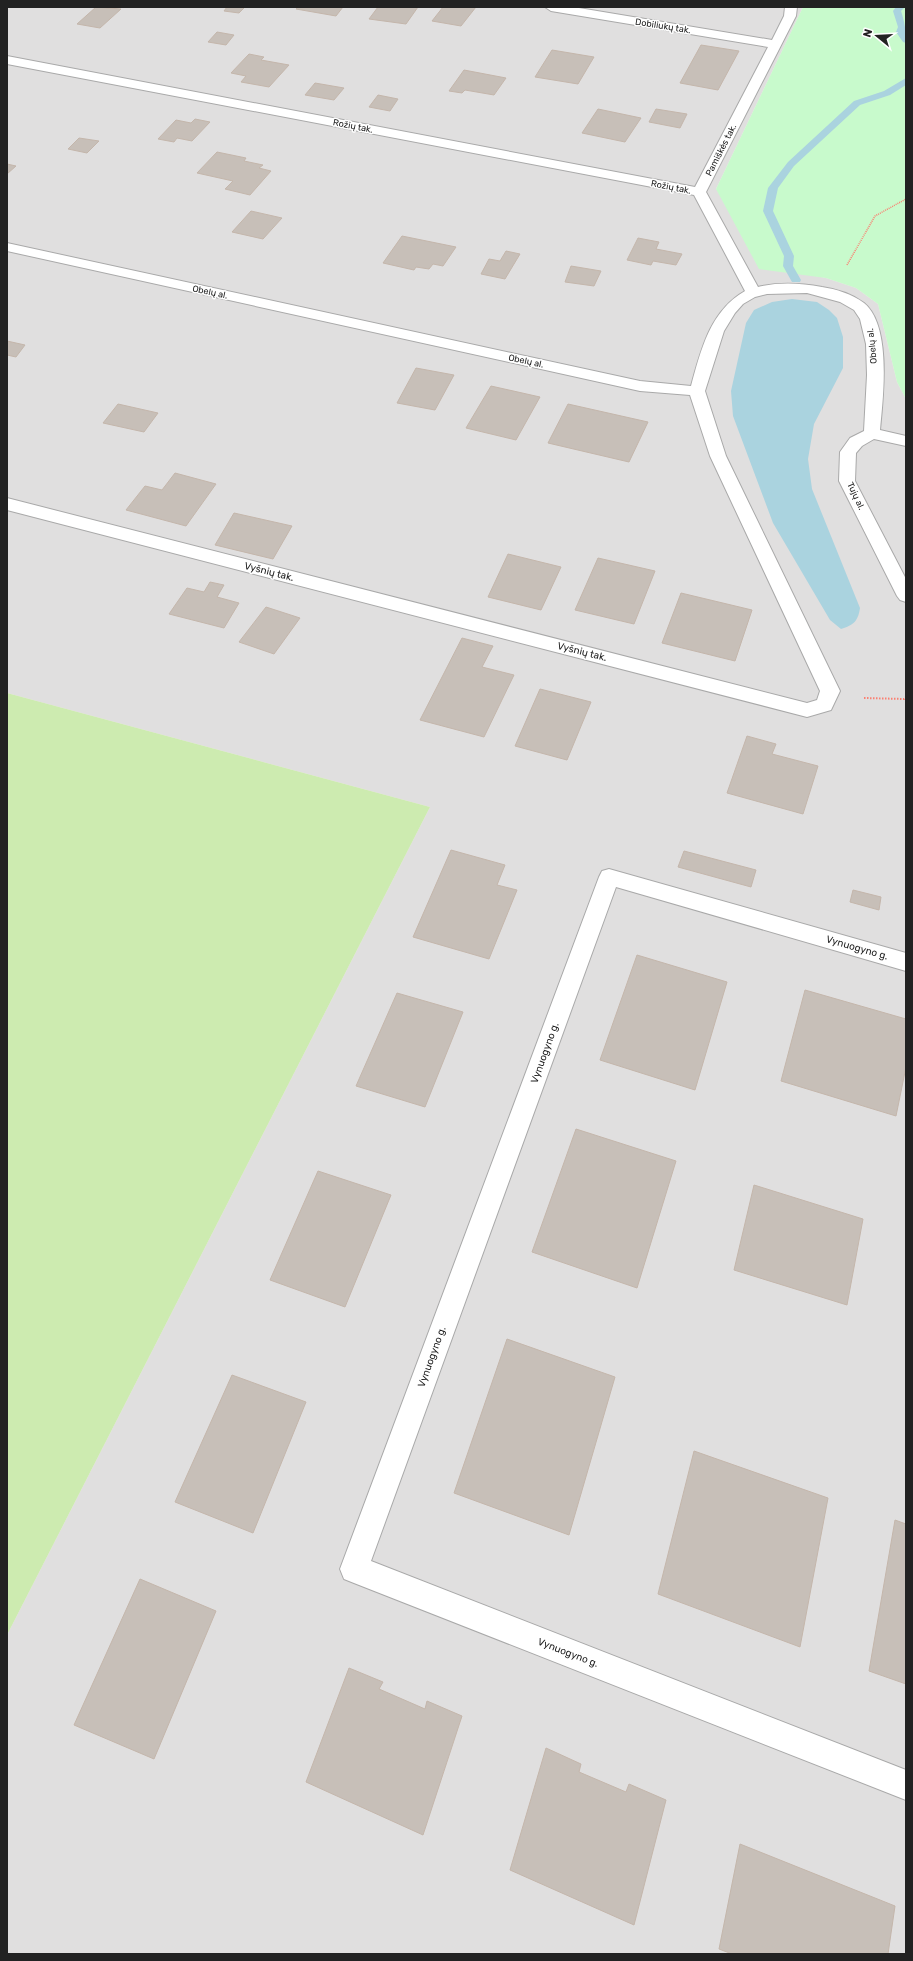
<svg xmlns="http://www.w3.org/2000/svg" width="913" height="1961" font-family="Rubik,sans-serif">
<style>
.residential{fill:#e0dfdf}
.grass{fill:#cdebb0}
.park{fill:#c8facc}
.water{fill:#aad3df}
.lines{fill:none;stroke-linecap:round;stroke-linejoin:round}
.stream{fill:#aad3df;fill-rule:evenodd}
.building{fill:#c7bfb8;stroke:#c4b6ab}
.street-casing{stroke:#a9a9a9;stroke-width:2}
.path-far1{stroke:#fa8072;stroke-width:1.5;stroke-dasharray:1 1;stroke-linecap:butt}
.path{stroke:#fa8072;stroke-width:2;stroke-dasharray:1.5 1.5;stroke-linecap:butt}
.street{fill:#fff;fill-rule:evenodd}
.labels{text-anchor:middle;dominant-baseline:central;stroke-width:3;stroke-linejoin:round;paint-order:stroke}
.far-street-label{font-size:9px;fill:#222;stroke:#fff}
.street-label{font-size:10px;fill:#222;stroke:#fff}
</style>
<rect width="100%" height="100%" fill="#f2efe9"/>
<path class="residential" d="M7 7H803L716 189 800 273 826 278 856 288 878 304 897 382 906 399V1954H7V1635L430 807 7 693Z"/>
<path class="grass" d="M7 693 430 807 7 1635Z"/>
<path class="park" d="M803 7H906V399L897 382 878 304 856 288 826 278 759 269 716 189Z"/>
<path class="water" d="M792 299 817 302 829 310 837 318 843 337V368L814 424 808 459 812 489 860 608C858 621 854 625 841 629L830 620 773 523 733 416 731 391 746 323 754 310 772 302Z"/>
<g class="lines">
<path class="stream" d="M896 7H905L901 11C905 23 906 31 906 43L903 42 896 32 898 27 893 11Z
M906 78V85L890 95 860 105 794 166 778 188 773 211 794 256 793 266 801 280 800 282H792L783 266 784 256 763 211 768 188 788 162 854 101 884 91Z"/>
</g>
<path class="building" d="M96 7 121 9 100 28 77 24Z
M227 7H245L239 13 224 11Z
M298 7H343L336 16 296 9Z
M378 7H418L406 24 369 19Z
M443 7H476L461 26 432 21Z
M217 32 234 35 226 45 208 42Z
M701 45 739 51 718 90 680 83Z
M552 50 594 57 578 84 535 77Z
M249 54 264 57 261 60 289 65 269 87 241 82 246 76 231 73Z
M464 70 506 78 494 95 465 90 462 93 449 91Z
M315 83 344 88 334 100 305 95Z
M378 95 398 99 390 111 369 107Z
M598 109 641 118 625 142 582 133Z
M656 109 687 114 680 128 649 122Z
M195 119 210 122 192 141 177 138 174 142 158 139 176 120 191 123Z
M79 138 99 141 87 153 68 149Z
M217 152 246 158 244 161 263 165 259 168 271 171 250 195 225 189 233 181 197 173Z
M7 164 16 166 7 174Z
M251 211 282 218 263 239 232 232Z
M402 236 456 247 443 266 433 264 429 269 416 267 414 270 383 263Z
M638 238 659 242 656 249 682 254 676 265 653 261 651 265 627 260Z
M506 251 520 254 505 279 481 274 489 259 500 261Z
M571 266 601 271 594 286 565 282Z
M7 341 25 345 16 357 7 355Z
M416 368 454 375 435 410 397 403Z
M491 386 540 397 516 440 466 428Z
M118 404 158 413 144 432 103 423Z
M568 404 648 422 629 462 548 443Z
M175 473 216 484 186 526 126 510 145 486 162 490Z
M234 513 292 526 273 559 215 545Z
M508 554 561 567 541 610 488 597Z
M598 558 655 571 634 624 575 610Z
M210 582 224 585 217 597 239 603 224 628 169 614 187 588 204 592Z
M681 593 752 610 735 661 662 643Z
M266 607 300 618 274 654 239 642Z
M462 638 493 646 482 667 514 675 484 737 420 720Z
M540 689 591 702 567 760 515 746Z
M747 736 776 744 772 754 818 766 803 814 727 793Z
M451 850 505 865 497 885 517 890 489 959 413 937Z
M684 851 756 870 751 887 678 867Z
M853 890 881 897 879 910 850 902Z
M637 955 727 982 695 1090 600 1060Z
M805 990 906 1019V1067L896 1116 781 1081Z
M397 993 463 1012 425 1107 356 1086Z
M576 1129 676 1161 637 1288 532 1252Z
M318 1171 391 1195 345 1307 270 1280Z
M754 1185 863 1219 847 1305 734 1270Z
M507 1339 615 1377 569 1535 454 1493Z
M232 1375 306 1402 253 1533 175 1502Z
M694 1451 828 1498 800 1647 658 1594Z
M895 1520 906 1524V1684L869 1671Z
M140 1579 216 1611 154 1759 74 1725Z
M349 1668 383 1682 379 1689 425 1709 427 1701 462 1716 423 1835 306 1782Z
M546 1748 581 1764 579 1772 626 1792 629 1784 666 1800 634 1925 510 1870Z
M740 1844 895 1906 888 1954H732L719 1949Z"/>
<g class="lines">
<g class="street-casing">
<path id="street" d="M545 7H573L772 40 784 16 785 7H797L796 16 706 192 758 287C779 282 800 283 822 287 836 289 852 294 864 303 892 326 883 398 880 430L906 436V446L874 439 862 446 856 453 855 481 906 579V602L900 600 897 596 839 481 840 452 850 438 864 431 867 375 866 344 860 319 854 310 840 302 807 293 767 294 755 297 743 304 735 313 724 331 705 391 726 456 840 691 831 710 807 717 7 510V498L807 703 817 700 820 691 710 456 690 395 640 391 7 251V243L640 381 691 386C701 350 710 311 745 291L694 195 7 64V56L695 187 768 47 551 11Z
M609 869 906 953V971L616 887 371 1561 906 1770V1800L354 1583 344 1579 340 1569 599 877 602 871Z"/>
</g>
<path class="path-far1" d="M847 265 875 216 906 199"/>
<path class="path" d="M864 698 904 699 906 697"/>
<use href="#street" class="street"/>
</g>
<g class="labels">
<g class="far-street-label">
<text transform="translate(663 26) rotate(9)">Dobiliukų tak.</text>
<text transform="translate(353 126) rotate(11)">Rožių tak.</text>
<text transform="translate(721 150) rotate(-63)">Pamiškės tak.</text>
<text transform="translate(671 187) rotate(11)">Rožių tak.</text>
<text transform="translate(210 292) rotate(12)">Obelų al.</text>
<text transform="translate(872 346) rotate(-96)">Obelų al.</text>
<text transform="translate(526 361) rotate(12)">Obelų al.</text>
<text transform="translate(856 496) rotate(65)">Tujų al.</text>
</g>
<g class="street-label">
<text transform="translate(269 572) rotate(14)">Vyšnių tak.</text>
<text transform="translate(582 652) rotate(14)">Vyšnių tak.</text>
<text transform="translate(857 948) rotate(16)">Vynuogyno g.</text>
<text transform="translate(545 1053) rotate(-70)">Vynuogyno g.</text>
<text transform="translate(432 1357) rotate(-70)">Vynuogyno g.</text>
<text transform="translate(568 1653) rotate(21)">Vynuogyno g.</text>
</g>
</g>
<rect width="913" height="1961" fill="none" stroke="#222222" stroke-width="16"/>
<g transform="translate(877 36) rotate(288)" stroke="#ffffff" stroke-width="3" paint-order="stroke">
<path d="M0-3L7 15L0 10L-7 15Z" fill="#222222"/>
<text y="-6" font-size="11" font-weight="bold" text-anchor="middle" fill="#222222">N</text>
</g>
</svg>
